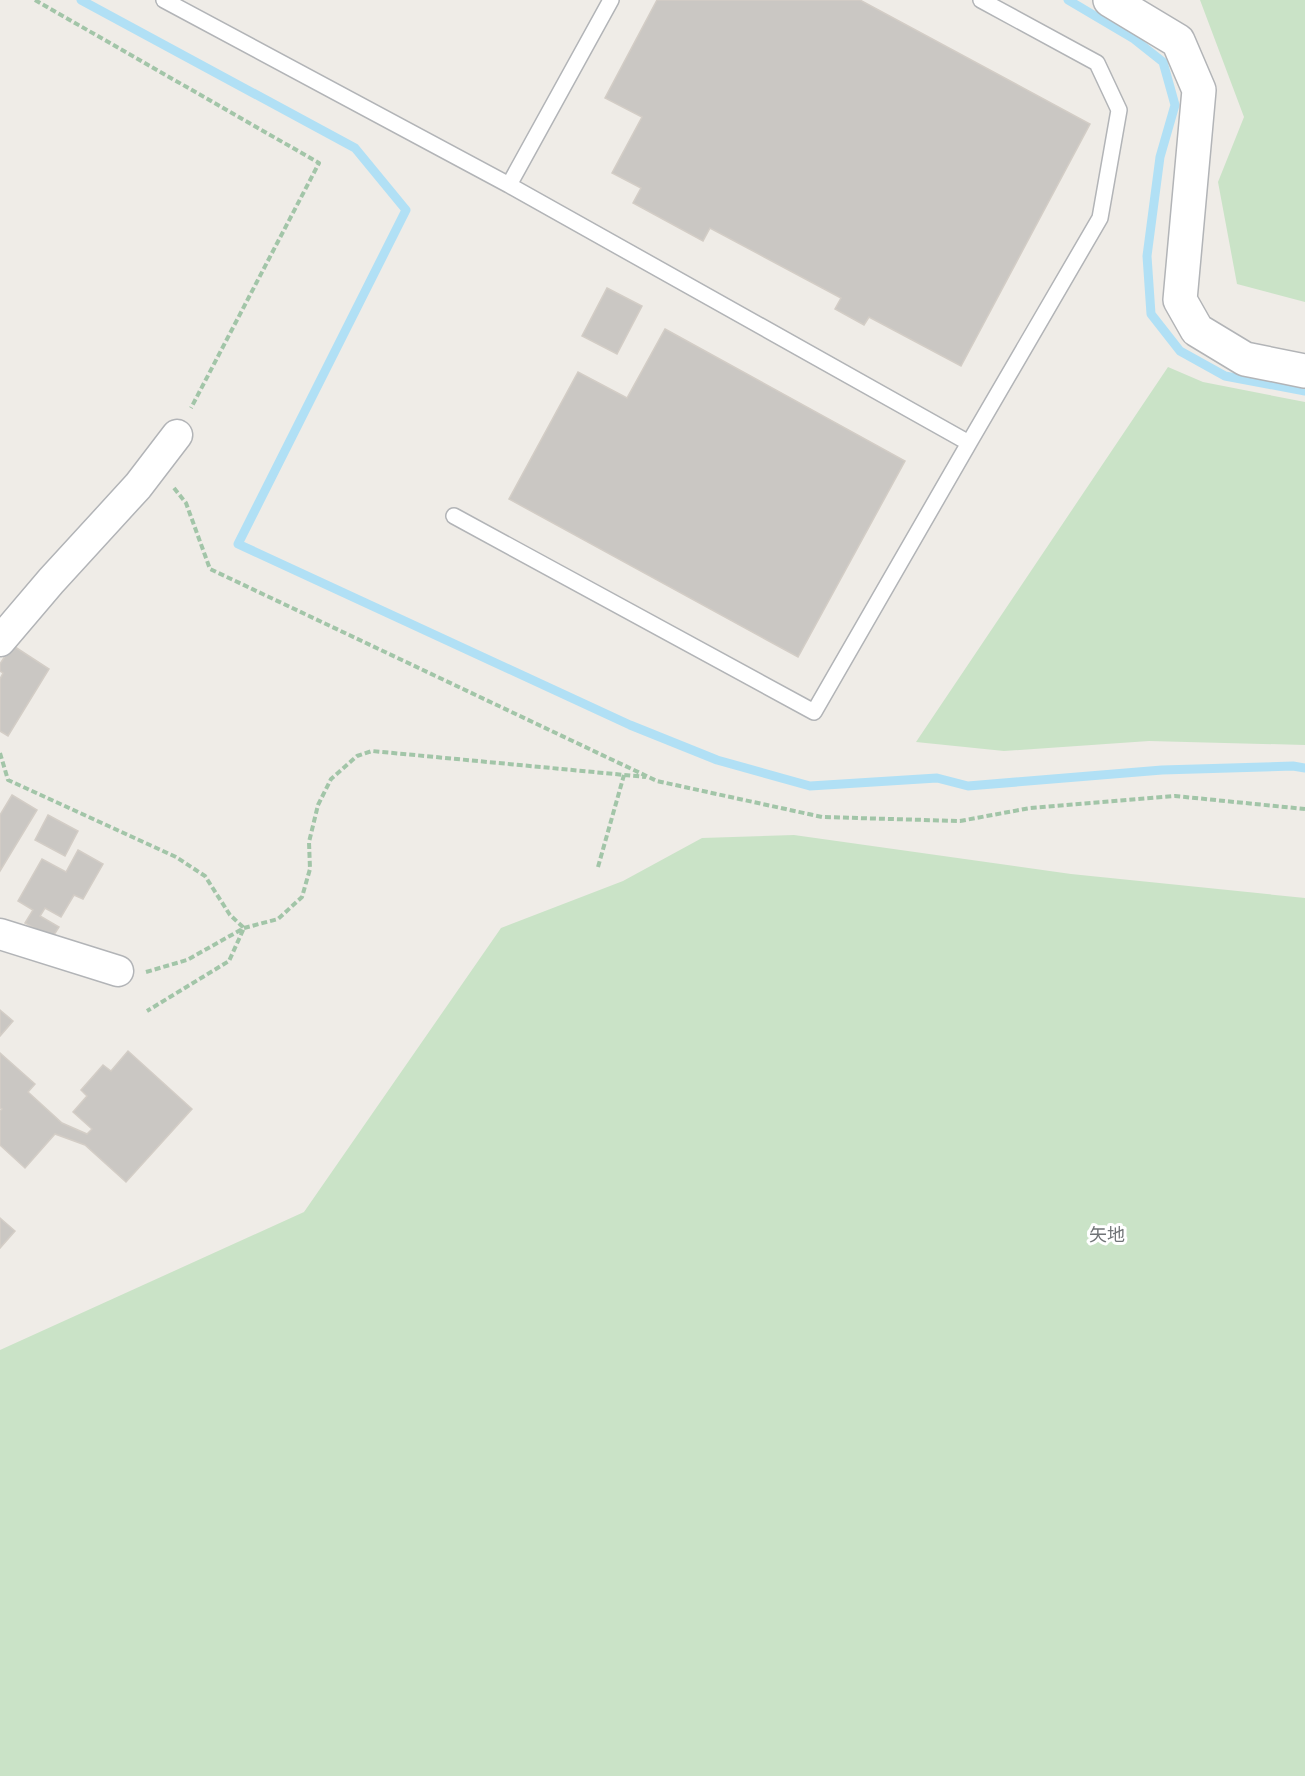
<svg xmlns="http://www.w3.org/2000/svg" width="1305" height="1776" font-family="'DejaVu Sans','Noto Sans JP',sans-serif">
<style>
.green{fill:#cae3c7}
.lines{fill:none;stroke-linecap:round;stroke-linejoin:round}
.stream{stroke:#b1e0f5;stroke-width:9}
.building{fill:#cac7c3;stroke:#d3cdc6;stroke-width:1.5}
.service-casing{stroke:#b2b4b7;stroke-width:18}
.minor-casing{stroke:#b2b4b7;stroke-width:33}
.tertiary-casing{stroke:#b2b4b7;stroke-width:36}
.path{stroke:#a2c5a8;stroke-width:4;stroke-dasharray:6 3;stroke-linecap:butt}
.service{stroke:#fff;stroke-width:15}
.minor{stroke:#fff;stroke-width:30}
.tertiary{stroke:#fff;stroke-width:33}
.labels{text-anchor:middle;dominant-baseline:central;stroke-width:6;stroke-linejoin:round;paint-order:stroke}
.quarter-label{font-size:18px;fill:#707477;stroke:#fff}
</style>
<rect width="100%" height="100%" fill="#efece7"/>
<path class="green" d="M1200 0H1305V302L1237 284 1218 182 1244 117Z
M1168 367 1203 382 1305 402V745L1149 741 1004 751 916 742Z
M794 835 1071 874 1305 898V1776H0V1350L304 1212 501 928 623 881 702 838Z"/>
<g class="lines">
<path class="stream" d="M81 0 355 148 406 210 238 544 630 725 717 760 810 786 937 778 968 786 1162 770 1293 766 1305 768
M1068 0 1134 39 1163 62 1175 105 1160 157 1147 256 1151 314 1180 351 1225 376 1305 391"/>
</g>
<path class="building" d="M657 0H860L1090 124 961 366 869 317 864 325 835 309 841 298 710 228 703 241 633 203 641 188 612 173 642 117 605 98Z
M607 288 642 306 617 354 582 336Z
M665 329 905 461 798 657 509 499 578 372 627 398Z
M12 645 49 669 8 736 0 731V679L3 673 0 671V664Z
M12 795 37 810 0 871V815Z
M48 815 78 831 65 856 35 840Z
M78 850 103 864 83 899 74 895 61 917 45 908 40 916 59 927 52 938 25 923 33 910 18 901 42 859 66 872Z
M0 1010 13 1021 0 1036Z
M128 1051 192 1109 126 1182 85 1145 55 1134 25 1168 0 1145V1111L2 1109 0 1108V1053L35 1084 28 1092 62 1123 87 1134 92 1129 73 1112 87 1096 81 1090 103 1065 111 1071Z
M0 1218 15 1231 0 1248Z"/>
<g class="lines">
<g class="service-casing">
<path id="service" d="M164 0 509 185
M611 0 509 185 969 443 1100 218 1119 110 1097 63 981 0
M454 516 814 712 969 443"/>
</g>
<g class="minor-casing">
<path id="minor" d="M0 641 51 581 138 486 177 435
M0 934 118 971"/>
</g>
<g class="tertiary-casing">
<path id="tertiary" d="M1110 0 1178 41 1199 90 1180 300 1197 330 1245 359 1305 371"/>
</g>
<path class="path" d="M35 0 319 163 191 408
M174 488 186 503 210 569 657 781 822 817 960 821 1030 808 1175 796 1305 809
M0 753 8 780 176 857 205 876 230 915 244 928 229 961 147 1011
M598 867 624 775
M146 972 187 960 244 928 278 919 302 897 310 869 309 842 318 805 331 779 357 756 372 751 646 777"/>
<use href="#service" class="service"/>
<use href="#minor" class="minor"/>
<use href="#tertiary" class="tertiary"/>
</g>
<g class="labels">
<g class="quarter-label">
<text x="1107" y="1234">矢地</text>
</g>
</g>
</svg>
